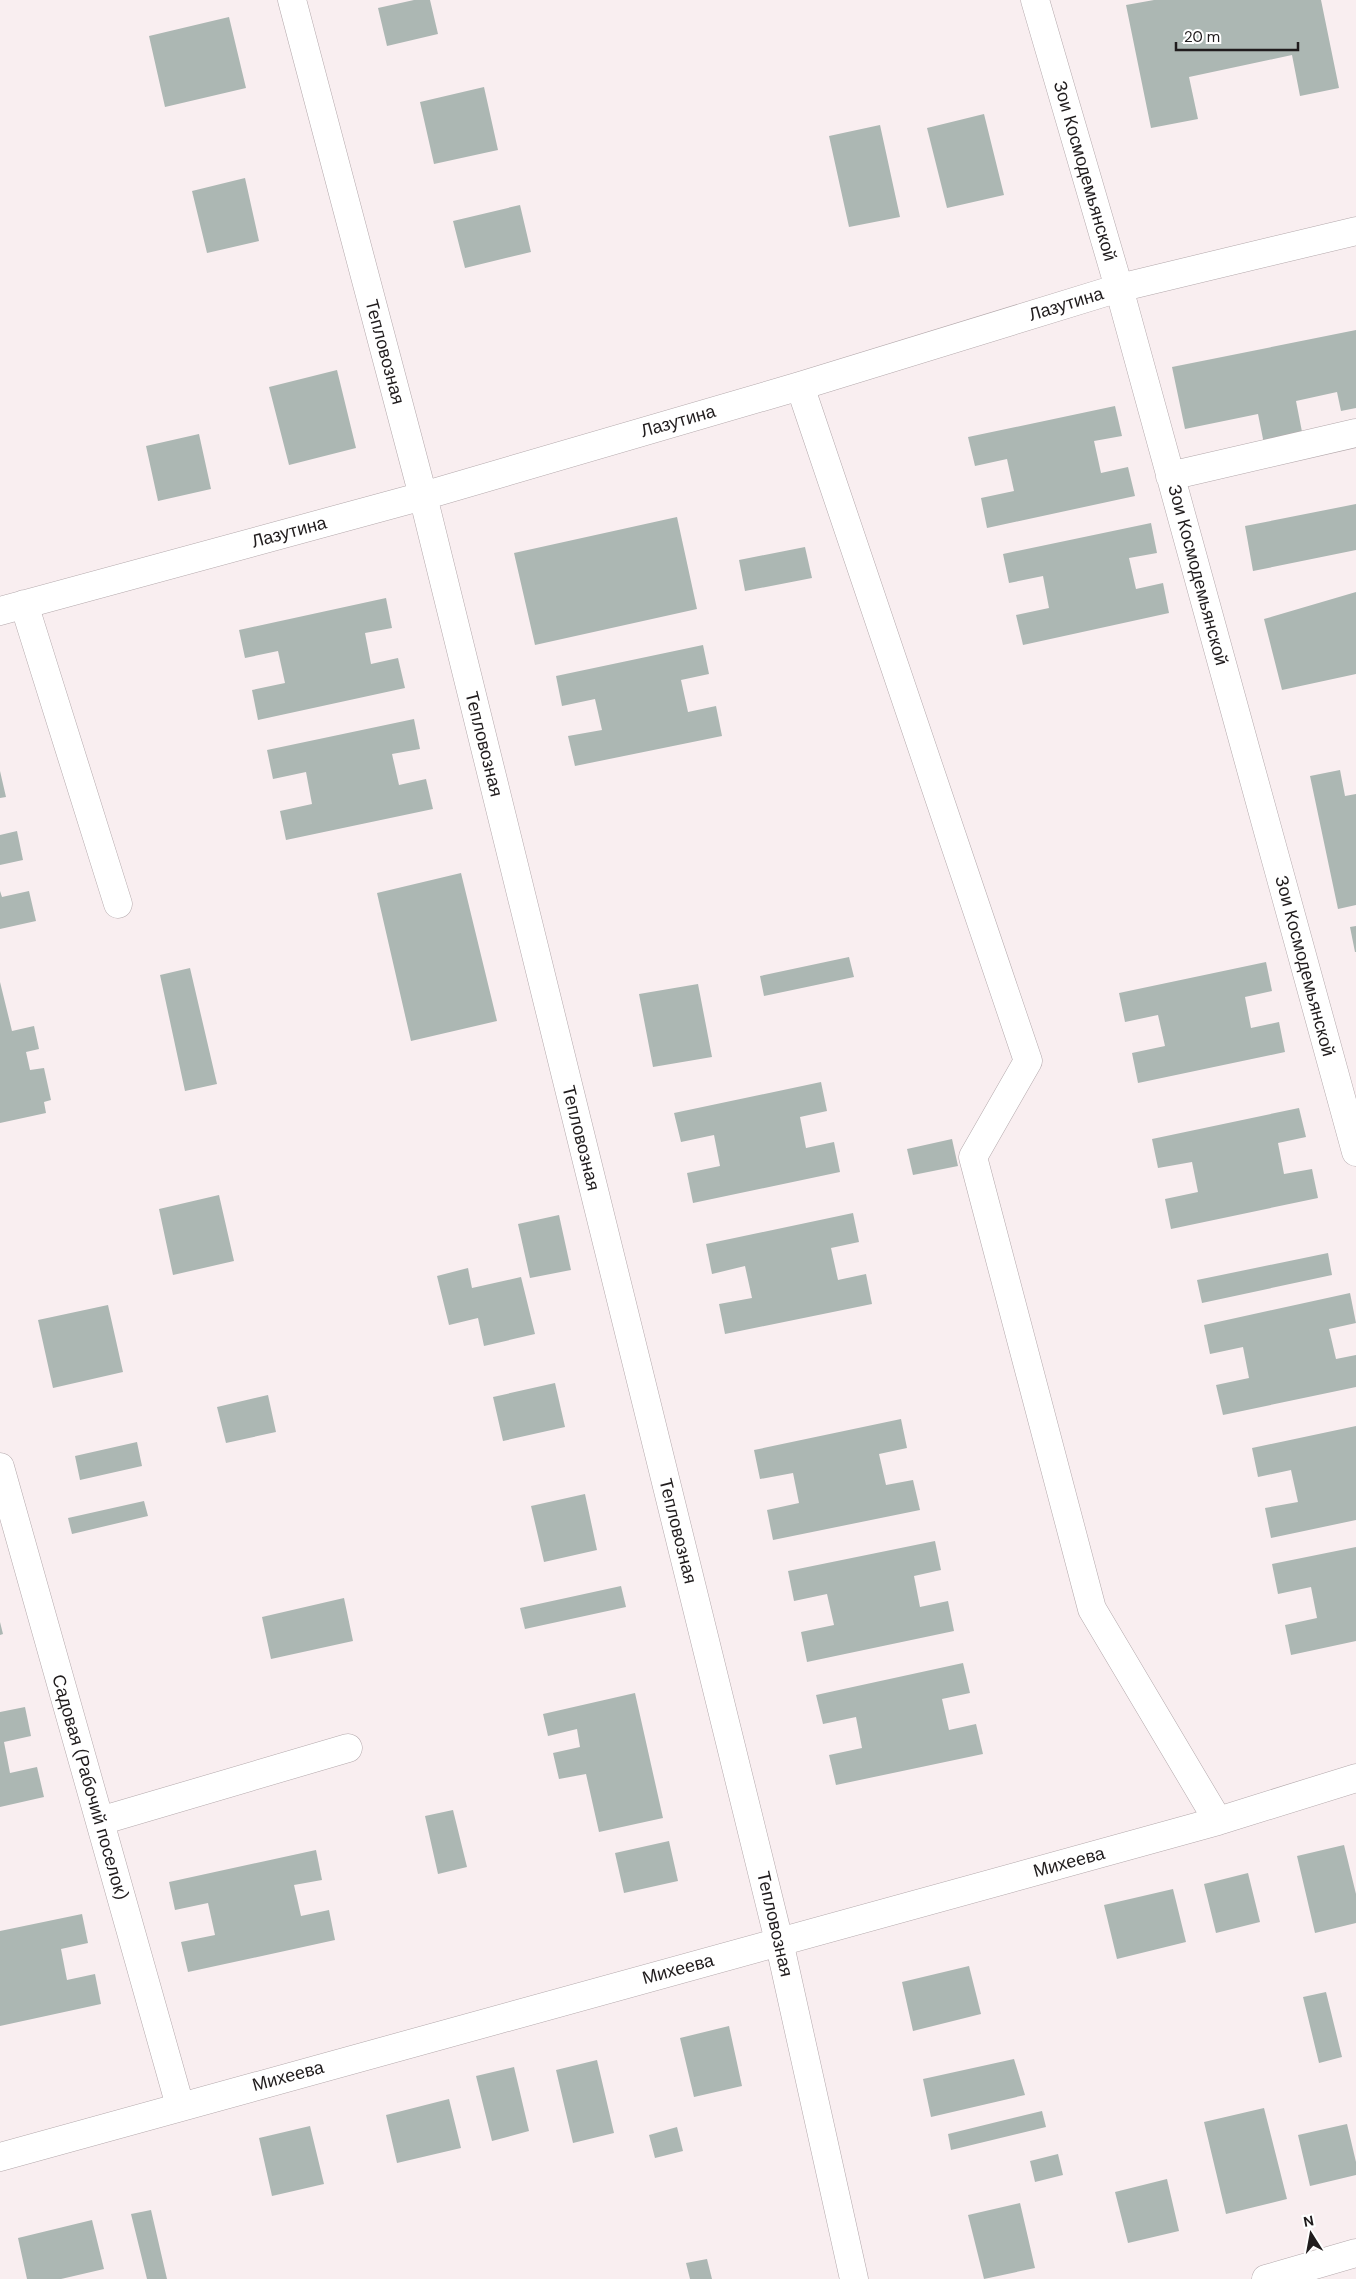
<svg xmlns="http://www.w3.org/2000/svg" width="1356" height="2279" font-family="'DM Sans',sans-serif">
<style>
.building{fill:#acb7b3}
.lines{fill:none;stroke-linecap:round;stroke-linejoin:round}
.minor-casing{stroke:#b3a8ab;stroke-width:29}
.minor{stroke:#fff;stroke-width:28}
.labels{text-anchor:middle;dominant-baseline:central;stroke-width:4;stroke-linejoin:round;paint-order:stroke}
.street-label{font-size:18px;fill:#201c1d;stroke:#fff}
</style>
<rect width="100%" height="100%" fill="#f9eef0"/>
<path class="building" d="M414 0H430L438 34 387 46 378 8Z
M1154 0H1321L1339 88 1300 96 1292 55 1189 77 1198 119 1151 128 1126 5Z
M229 17 246 88 165 107 149 36Z
M484 87 498 150 434 164 420 102Z
M984 114 1004 195 947 208 927 128Z
M880 125 900 217 849 227 829 136Z
M245 178 259 241 207 253 192 191Z
M520 205 531 252 465 268 453 221Z
M1356 330V408L1341 411 1337 392 1296 401 1303 437 1264 444 1258 414 1185 429 1172 367Z
M337 370 356 448 289 465 269 387Z
M1115 406 1122 436 1094 441 1101 473 1128 467 1135 496 987 528 981 498 1014 491 1007 459 975 466 968 437Z
M199 434 211 489 158 501 146 446Z
M1356 504V550L1253 571 1245 526Z
M677 517 697 609 535 645 514 553Z
M1151 523 1157 553 1129 558 1136 589 1163 583 1169 613 1023 645 1016 615 1049 608 1043 576 1009 583 1003 554Z
M805 547 812 578 745 591 739 560Z
M1356 592V674L1282 690 1264 619Z
M386 598 392 628 365 633 371 664 398 658 405 688 258 720 252 690 285 683 278 651 245 658 239 630Z
M703 645 709 674 681 680 688 712 716 706 722 736 575 766 568 736 602 730 595 699 562 706 556 676Z
M414 719 420 749 392 754 399 785 426 779 433 809 286 840 280 811 312 804 306 772 273 779 267 750Z
M1340 770 1345 796 1356 794V905L1338 909 1310 776Z
M0 771 6 797 0 798Z
M17 831 23 860 0 865V835Z
M461 873 497 1021 411 1041 377 893Z
M0 891 2 897 29 891 36 921 0 929Z
M1356 926V952H1355L1350 927Z
M849 957 854 977 764 996 760 976Z
M1266 962 1272 991 1245 997 1251 1028 1279 1022 1285 1052 1138 1083 1132 1053 1165 1046 1158 1015 1125 1022 1119 993Z
M190 968 217 1084 185 1091 160 975Z
M0 982 12 1031 34 1026 39 1049 26 1052 30 1070 44 1068 51 1100 44 1102 46 1113 0 1123Z
M698 984 712 1057 653 1067 639 994Z
M821 1082 827 1111 800 1117 806 1148 834 1142 840 1172 693 1203 687 1173 720 1166 714 1135 681 1142 674 1113Z
M1299 1108 1306 1137 1278 1143 1284 1174 1312 1169 1318 1198 1171 1229 1165 1199 1198 1192 1192 1162 1158 1168 1152 1139Z
M952 1139 958 1166 913 1175 907 1149Z
M219 1195 234 1261 173 1275 159 1209Z
M853 1213 859 1242 831 1248 838 1280 866 1274 872 1304 725 1334 719 1304 752 1298 745 1266 712 1274 706 1244Z
M559 1215 571 1270 530 1278 518 1224Z
M1328 1253 1332 1275 1202 1303 1197 1280Z
M468 1268 472 1288 521 1277 535 1334 484 1346 478 1318 449 1325 437 1276Z
M1350 1293 1356 1323 1329 1329 1336 1359 1356 1355V1387L1223 1415 1216 1385 1249 1378 1243 1347 1210 1354 1204 1325Z
M108 1305 123 1372 53 1388 38 1320Z
M555 1383 565 1427 503 1441 493 1397Z
M268 1395 276 1432 226 1443 217 1407Z
M901 1419 907 1448 879 1454 886 1485 913 1480 920 1510 773 1540 767 1510 799 1503 793 1473 760 1479 754 1450Z
M1356 1426V1520L1271 1538 1265 1508 1298 1502 1291 1470 1258 1477 1252 1448Z
M137 1442 142 1466 80 1480 75 1456Z
M585 1494 597 1550 544 1562 531 1506Z
M144 1501 148 1516 72 1534 68 1518Z
M935 1541 941 1570 914 1576 920 1607 948 1601 954 1631 807 1662 801 1632 834 1625 827 1594 794 1601 788 1571Z
M1356 1547V1641L1291 1655 1285 1625 1317 1618 1311 1587 1278 1594 1272 1564Z
M621 1586 626 1607 525 1629 520 1608Z
M344 1598 353 1641 271 1659 262 1617Z
M0 1622 3 1634 0 1635Z
M963 1663 970 1693 942 1699 949 1730 976 1724 983 1754 836 1785 829 1755 862 1748 856 1717 823 1724 816 1695Z
M635 1693 663 1818 599 1832 586 1774 559 1779 553 1753 580 1747 577 1729 548 1736 543 1714Z
M25 1707 31 1736 4 1742 10 1773 37 1767 44 1797 0 1807V1712Z
M453 1810 467 1867 438 1874 425 1816Z
M669 1841 678 1881 624 1893 615 1853Z
M1344 1845 1356 1894V1923L1315 1933 1297 1856Z
M316 1850 322 1880 294 1885 301 1916 329 1910 335 1940 188 1972 181 1942 215 1935 208 1903 175 1910 169 1882Z
M1248 1873 1260 1922 1216 1933 1204 1884Z
M1173 1889 1186 1942 1117 1959 1104 1905Z
M82 1914 88 1943 61 1949 67 1980 95 1974 101 2004 0 2026V1931Z
M969 1966 981 2014 913 2031 902 1982Z
M1326 1992 1342 2057 1319 2063 1303 1997Z
M729 2026 742 2086 694 2097 680 2038Z
M1014 2059 1025 2095 931 2117 923 2079Z
M597 2060 614 2133 573 2143 556 2070Z
M514 2067 529 2131 492 2141 476 2076Z
M449 2099 461 2148 397 2163 386 2115Z
M1264 2108 1287 2199 1226 2214 1204 2122Z
M1042 2111 1046 2127 951 2150 948 2134Z
M1347 2124 1356 2162V2175L1310 2186 1298 2135Z
M310 2126 324 2184 272 2196 259 2138Z
M677 2127 683 2151 655 2158 649 2135Z
M1058 2154 1063 2175 1035 2182 1030 2161Z
M1167 2179 1179 2231 1128 2243 1115 2192Z
M1020 2203 1035 2268 984 2279 968 2215Z
M151 2210 167 2279H147L131 2214Z
M92 2220 104 2269 61 2279H27L18 2238Z
M707 2259 712 2279H690L686 2263Z"/>
<g class="lines">
<g class="minor-casing">
<path id="minor" d="M292 0 423 496 779 1941 854 2279
M1035 0 1119 288 1356 1152
M800 386 1028 1061 973 1157 1092 1609 1218 1821
M1170 476 1356 433
M24 604 118 904
M0 611 423 496 800 386 1119 288 1356 231
M0 1467 180 2106
M100 1821 348 1748
M0 2157 1218 1821 1356 1778
M1266 2279 1356 2253"/>
</g>
<use href="#minor" class="minor"/>
</g>
<g class="labels">
<g class="street-label">
<text transform="translate(1085 171) rotate(74)">Зои Космодемьянской</text>
<text transform="translate(1066 304) rotate(-17)">Лазутина</text>
<text transform="translate(385 352) rotate(75)">Тепловозная</text>
<text transform="translate(678 421) rotate(-16)">Лазутина</text>
<text transform="translate(289 532) rotate(-15)">Лазутина</text>
<text transform="translate(1198 575) rotate(75)">Зои Космодемьянской</text>
<text transform="translate(484 744) rotate(76)">Тепловозная</text>
<text transform="translate(1305 966) rotate(75)">Зои Космодемьянской</text>
<text transform="translate(581 1138) rotate(76)">Тепловозная</text>
<text transform="translate(678 1531) rotate(76)">Тепловозная</text>
<text transform="translate(90 1787) rotate(74)">Садовая (Рабочий поселок)</text>
<text transform="translate(1069 1862) rotate(-15)">Михеева</text>
<text transform="translate(775 1924) rotate(77)">Тепловозная</text>
<text transform="translate(678 1969) rotate(-15)">Михеева</text>
<text transform="translate(288 2076) rotate(-15)">Михеева</text>
</g>
</g>
<g transform="translate(1311 2234) rotate(349)" stroke="#ffffff" stroke-width="4" paint-order="stroke">
<path d="M0-4L9 19L0 12L-9 19Z" fill="#201c1d"/>
<text y="-8" font-size="14" font-weight="bold" text-anchor="middle" fill="#201c1d">N</text>
</g>
<path d="M1176 42v8h122v-8" fill="none" stroke="#201c1d" stroke-width="2.5"/>
<text x="1184" y="42" font-size="15" fill="#201c1d" stroke="#ffffff" stroke-width="4" paint-order="stroke">20 m</text>
</svg>
